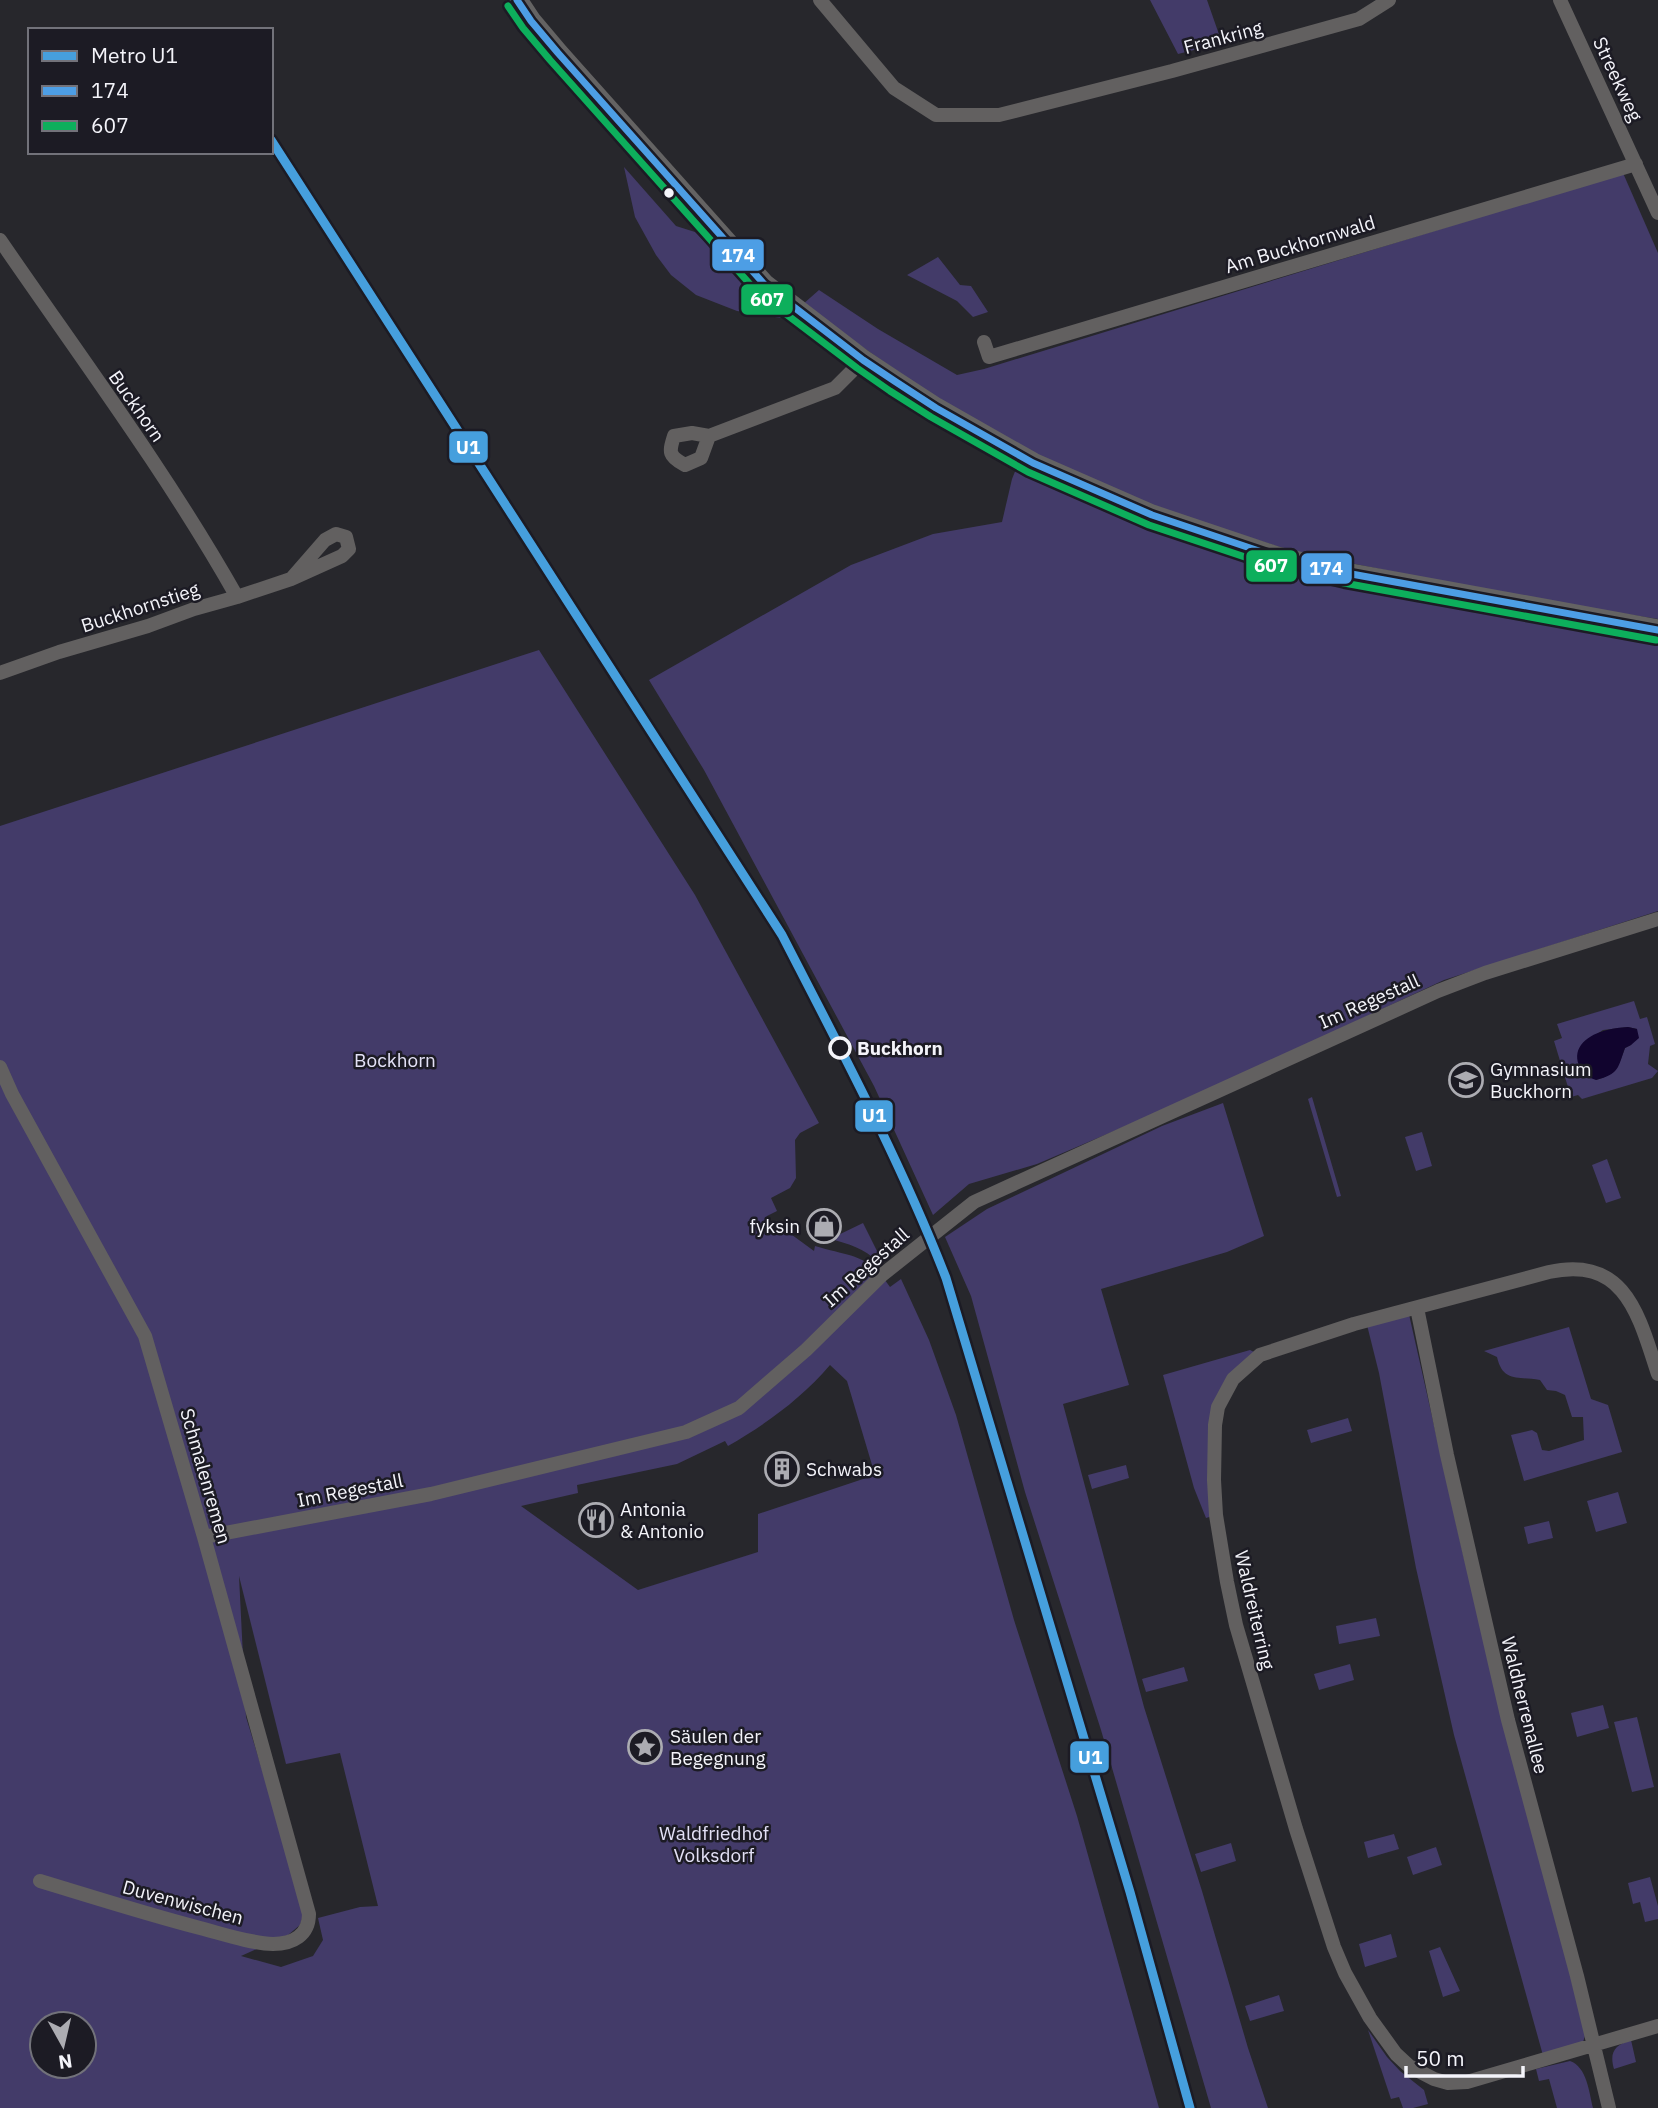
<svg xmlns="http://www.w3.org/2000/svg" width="1658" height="2108" font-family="'IBM Plex Sans',sans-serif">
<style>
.green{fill:#433b69;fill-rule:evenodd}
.water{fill:#11042e}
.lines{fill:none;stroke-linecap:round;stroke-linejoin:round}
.street{stroke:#626060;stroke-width:14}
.secondary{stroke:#646363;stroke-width:21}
.bus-1-casing{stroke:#1c1b24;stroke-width:12}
.bus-2-casing{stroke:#1c1b24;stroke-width:12}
.bus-1{stroke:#4d9ee5;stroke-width:7}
.bus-2{stroke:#0daf5c;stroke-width:7}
.metro-1-casing{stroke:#1c1b24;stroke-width:14}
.metro-1{stroke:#469fdd;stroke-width:9}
.bus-dot{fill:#f4f4fa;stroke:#1c1b24;stroke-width:2.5}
.stop-dot{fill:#1c1b24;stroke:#f4f4fa;stroke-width:3.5}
.labels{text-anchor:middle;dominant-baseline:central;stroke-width:5;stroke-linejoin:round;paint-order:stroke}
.street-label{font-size:19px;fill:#f4f4fa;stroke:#1c1b24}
.stop-label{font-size:19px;font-weight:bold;fill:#f4f4fa;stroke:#1c1b24;text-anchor:start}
.park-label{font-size:19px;fill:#e3e1f6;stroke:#1c1b24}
.poi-label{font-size:19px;fill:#f4f4fa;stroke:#1c1b24;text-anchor:start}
.line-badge{stroke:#1c1b24;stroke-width:2.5}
.badge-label{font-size:19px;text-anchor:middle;font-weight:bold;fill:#fff}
</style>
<rect width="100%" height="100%" fill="#27272c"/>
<path class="green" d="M1150 0H1207L1222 43 1178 54Z
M624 167 676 226 695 232 781 318 737 311 696 295 671 275 656 255 635 217Z
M1623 173 1658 253V619L1518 597 1296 552 1161 510 1061 468 936 398 802 305 819 290 878 329 957 375 984 369Z
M938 257 960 285 971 286 988 312 973 317 957 301 907 275Z
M1018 464 1153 525 1658 638V911L1444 980 1210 1090 1037 1164 969 1184 933 1215 874 1086 704 770 649 680 851 565 933 534 1002 522 1012 479Z
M539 650 695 895 819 1123 800 1133 795 1140 796 1178 790 1188 771 1198 777 1211 767 1216 760 1232H788L814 1251 815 1246C851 1257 867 1253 890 1287L901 1279 929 1340 956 1415 1014 1620 1077 1816 1159 2108H0V826ZM830 1365 847 1381 875 1475 758 1514V1552L638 1590 521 1506 578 1493 577 1485 677 1464 725 1441 728 1446C766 1424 801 1399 830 1365ZM239 1576 286 1764 340 1753 378 1906 360 1907 318 1918 323 1940 313 1956 281 1967 241 1956 288 1935 300 1925 305 1910 246 1717ZM42 2024H84V2066H42Z
M1634 1001 1640 1019 1647 1017 1655 1044 1650 1046 1648 1064 1658 1071 1652 1078 1582 1099 1578 1095 1571 1097 1554 1041 1562 1038 1557 1024ZM1628 1027 1637 1029 1631 1045 1625 1048C1619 1065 1615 1075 1596 1080L1583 1043 1603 1030Z
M1312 1097 1341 1196 1337 1197 1308 1099Z
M1223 1103 1264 1236 1227 1252 1101 1289 1129 1385 1063 1404 1144 1707 1202 1891 1248 2048 1268 2108H1211L1101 1730 1025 1492 971 1296 945 1237 987 1209 1162 1126Z
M1422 1132 1432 1166 1416 1171 1405 1137Z
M1607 1159 1621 1198 1606 1203 1592 1165Z
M863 1223 881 1259 878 1262C864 1248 849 1244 830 1239Z
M1408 1310 1464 1558 1586 2033 1581 2048 1544 2059 1454 1735 1416 1568 1379 1373 1366 1321Z
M1569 1327 1591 1399 1608 1405 1622 1452 1524 1481 1511 1435 1532 1430 1537 1433 1542 1450 1549 1451 1584 1440 1583 1417H1572L1565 1395 1556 1391 1547 1390 1540 1380C1518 1376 1503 1383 1497 1357L1484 1351Z
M1250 1350 1260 1355 1218 1407 1216 1515 1206 1518 1194 1488 1163 1375Z
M1348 1418 1352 1431 1311 1443 1307 1430Z
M1126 1465 1129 1478 1092 1489 1088 1475Z
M1618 1492 1627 1523 1596 1532 1587 1501Z
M1549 1521 1553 1538 1528 1544 1524 1527Z
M1376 1618 1380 1636 1339 1644 1336 1626Z
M1350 1664 1354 1680 1319 1690 1314 1674Z
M1184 1667 1188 1681 1146 1692 1142 1679Z
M1603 1705 1609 1728 1577 1737 1571 1713Z
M1637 1717 1654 1787 1632 1792 1614 1722Z
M1394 1834 1399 1849 1368 1858 1364 1842Z
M1231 1843 1236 1861 1201 1872 1195 1854Z
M1436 1847 1442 1865 1413 1875 1407 1857Z
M1650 1877 1658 1906V1919L1645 1922 1640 1902 1633 1904 1628 1883Z
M1391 1934 1397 1957 1365 1967 1359 1944Z
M1440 1947 1460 1991 1443 1997 1429 1951Z
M1279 1995 1284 2011 1250 2021 1245 2006Z
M1368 2030 1387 2057 1400 2071 1424 2090 1428 2104 1413 2108H1403L1399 2097 1391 2099Z
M1631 2040 1636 2062 1614 2069C1609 2052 1615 2045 1631 2040Z
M1570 2061C1587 2067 1589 2092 1593 2108H1557L1549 2079 1539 2081 1536 2069Z"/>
<path class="water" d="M1628 1027 1637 1029 1639 1038 1631 1045 1625 1048C1618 1068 1619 1074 1596 1080 1582 1076 1571 1059 1581 1045 1592 1031 1613 1028 1628 1027Z"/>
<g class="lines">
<path class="street" d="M820 0 894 88 936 115H999L1172 71 1359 19 1389 0
M1560 0 1658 213
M0 240C81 358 167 473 237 597
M984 342 989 357 1636 164
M709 436 701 458 685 465C668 456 669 452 674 436L692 433 709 436 835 388 863 360
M0 673 59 652 148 626 194 609 237 597 291 579 342 556 349 549 346 537 336 534 325 540 291 579
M0 1067 12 1094 145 1336 204 1537 309 1914C309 1935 293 1944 273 1944 249 1943 223 1934 200 1928 146 1914 93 1897 40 1881
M1417 1308 1447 1455 1508 1720 1577 1976 1609 2108
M1658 1374C1639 1317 1626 1255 1549 1272L1354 1324 1260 1355 1233 1379 1218 1407 1215 1425 1214 1480 1216 1515 1227 1582 1236 1625 1296 1829 1334 1947 1345 1973 1370 2018 1396 2054 1409 2066 1434 2079 1448 2083 1467 2082 1658 2026
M204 1537 431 1494 686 1432 739 1408 806 1350 882 1275 974 1202 1438 991 1485 973 1658 919"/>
<path class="secondary" d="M517 0 531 21 558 53 764 284 863 360 896 382 936 408 1033 463 1152 515 1277 557 1346 573 1658 630"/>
<g class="bus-1-casing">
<path id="bus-1" d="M517 0 531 21 558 53 764 284 863 360 896 382 936 408 1033 463 1152 515 1277 557 1346 573 1658 630"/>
</g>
<g class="bus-2-casing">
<path id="bus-2" d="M508 6 523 28 550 60 757 292 857 368 890 391 931 417 1028 472 1149 525 1275 567 1344 583 1656 640"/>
</g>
<use href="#bus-1" class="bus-1"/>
<use href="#bus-2" class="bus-2"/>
<g class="metro-1-casing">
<path id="metro-1" d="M271 140 782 935C840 1048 900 1160 946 1278L1130 1892 1190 2108"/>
</g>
<use href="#metro-1" class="metro-1"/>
</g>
<defs>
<g id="school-ring" transform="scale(1.75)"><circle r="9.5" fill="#1c1b24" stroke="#acacb2" stroke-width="1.5"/><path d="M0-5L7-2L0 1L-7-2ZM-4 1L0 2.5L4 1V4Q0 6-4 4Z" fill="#acacb2"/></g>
<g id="shop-ring" transform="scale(1.75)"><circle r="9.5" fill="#1c1b24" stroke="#acacb2" stroke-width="1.5"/><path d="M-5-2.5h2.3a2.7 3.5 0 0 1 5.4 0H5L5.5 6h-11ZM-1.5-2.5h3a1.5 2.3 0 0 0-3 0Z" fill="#acacb2"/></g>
<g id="building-ring" transform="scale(1.75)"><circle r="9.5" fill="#1c1b24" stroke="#acacb2" stroke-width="1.5"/><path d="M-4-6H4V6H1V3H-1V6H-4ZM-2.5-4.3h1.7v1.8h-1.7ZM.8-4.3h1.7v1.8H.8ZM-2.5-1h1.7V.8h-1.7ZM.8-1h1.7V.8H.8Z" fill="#acacb2"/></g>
<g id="restaurant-ring" transform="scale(1.75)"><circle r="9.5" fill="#1c1b24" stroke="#acacb2" stroke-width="1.5"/><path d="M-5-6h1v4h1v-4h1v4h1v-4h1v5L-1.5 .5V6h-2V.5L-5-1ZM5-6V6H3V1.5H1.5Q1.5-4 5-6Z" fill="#acacb2"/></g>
<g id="sight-ring" transform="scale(1.75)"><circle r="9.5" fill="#1c1b24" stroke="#acacb2" stroke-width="1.5"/><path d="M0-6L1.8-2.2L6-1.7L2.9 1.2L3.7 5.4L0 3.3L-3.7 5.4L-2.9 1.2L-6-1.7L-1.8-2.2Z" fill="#acacb2"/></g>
</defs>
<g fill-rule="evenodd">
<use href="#school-ring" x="1466" y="1080"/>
<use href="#shop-ring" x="824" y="1226"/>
<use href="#building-ring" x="782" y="1469"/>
<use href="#restaurant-ring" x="596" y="1520"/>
<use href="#sight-ring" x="645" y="1747"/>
</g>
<circle class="bus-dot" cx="669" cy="193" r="6"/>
<circle class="stop-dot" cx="840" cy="1048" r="10"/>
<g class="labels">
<g class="street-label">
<text transform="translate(1223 37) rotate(-15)">Frankring</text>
<text transform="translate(1618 79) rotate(65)">Streekweg</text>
<text transform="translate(1300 244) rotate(-17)">Am Buckhornwald</text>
<text transform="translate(137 406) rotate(55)">Buckhorn</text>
<text transform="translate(140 607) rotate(-18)">Buckhornstieg</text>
<text transform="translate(1369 1001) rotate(-24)">Im Regestall</text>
<text transform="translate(866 1267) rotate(-42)">Im Regestall</text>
<text transform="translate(206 1476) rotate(74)">Schmalenremen</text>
<text transform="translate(350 1490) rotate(-11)">Im Regestall</text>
<text transform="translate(1255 1610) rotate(77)">Waldreiterring</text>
<text transform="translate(1525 1705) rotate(76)">Waldherrenallee</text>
<text transform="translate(183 1902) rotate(15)">Duvenwischen</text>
</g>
<g class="stop-label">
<text x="857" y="1048">Buckhorn</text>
</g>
<g class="park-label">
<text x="395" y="1060">Bockhorn</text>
<text x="714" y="1833">Waldfriedhof<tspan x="714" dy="22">Volksdorf</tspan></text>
</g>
<g class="poi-label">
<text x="1490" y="1069">Gymnasium<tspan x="1490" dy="22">Buckhorn</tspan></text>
<text x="800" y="1226" text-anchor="end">fyksin</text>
<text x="806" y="1469">Schwabs</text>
<text x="620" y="1509">Antonia<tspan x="620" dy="22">&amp; Antonio</tspan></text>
<text x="670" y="1736">Säulen der<tspan x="670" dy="22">Begegnung</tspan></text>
</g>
</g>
<g class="line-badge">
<rect x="711" y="238" width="54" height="34" rx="7" fill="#4d9ee5"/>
<rect x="740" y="283" width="54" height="33" rx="7" fill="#0daf5c"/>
<rect x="448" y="430" width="41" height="34" rx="7" fill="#469fdd"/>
<rect x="1245" y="549" width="53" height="34" rx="7" fill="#0daf5c"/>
<rect x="1300" y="552" width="53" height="33" rx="7" fill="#4d9ee5"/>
<rect x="854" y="1099" width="40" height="34" rx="7" fill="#469fdd"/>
<rect x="1069" y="1740" width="41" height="34" rx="7" fill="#469fdd"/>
</g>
<g class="badge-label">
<text x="738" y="262">174</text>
<text x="767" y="306">607</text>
<text x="468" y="454">U1</text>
<text x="1271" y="572">607</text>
<text x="1326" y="575">174</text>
<text x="874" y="1122">U1</text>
<text x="1090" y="1764">U1</text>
</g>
<rect x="28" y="28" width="245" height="126" fill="#1c1b24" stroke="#72727a" stroke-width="2"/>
<rect x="42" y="51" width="35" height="10" fill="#469fdd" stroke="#72727a" stroke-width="2"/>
<text x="91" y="63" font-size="21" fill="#f4f4fa">Metro U1</text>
<rect x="42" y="86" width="35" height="10" fill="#4d9ee5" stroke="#72727a" stroke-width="2"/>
<text x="91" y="98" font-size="21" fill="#f4f4fa">174</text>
<rect x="42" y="121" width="35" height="10" fill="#0daf5c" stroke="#72727a" stroke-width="2"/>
<text x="91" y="133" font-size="21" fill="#f4f4fa">607</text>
<g transform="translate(63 2045) rotate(172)"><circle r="33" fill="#1c1b24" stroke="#72727a" stroke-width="2"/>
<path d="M0-5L12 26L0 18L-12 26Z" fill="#acacb2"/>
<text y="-10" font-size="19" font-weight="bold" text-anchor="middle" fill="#f4f4fa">N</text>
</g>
<path d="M1406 2066v10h117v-10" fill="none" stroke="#f4f4fa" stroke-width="3.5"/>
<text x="1416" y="2066" font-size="21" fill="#f4f4fa" stroke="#1c1b24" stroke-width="5" paint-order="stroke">50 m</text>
</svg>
